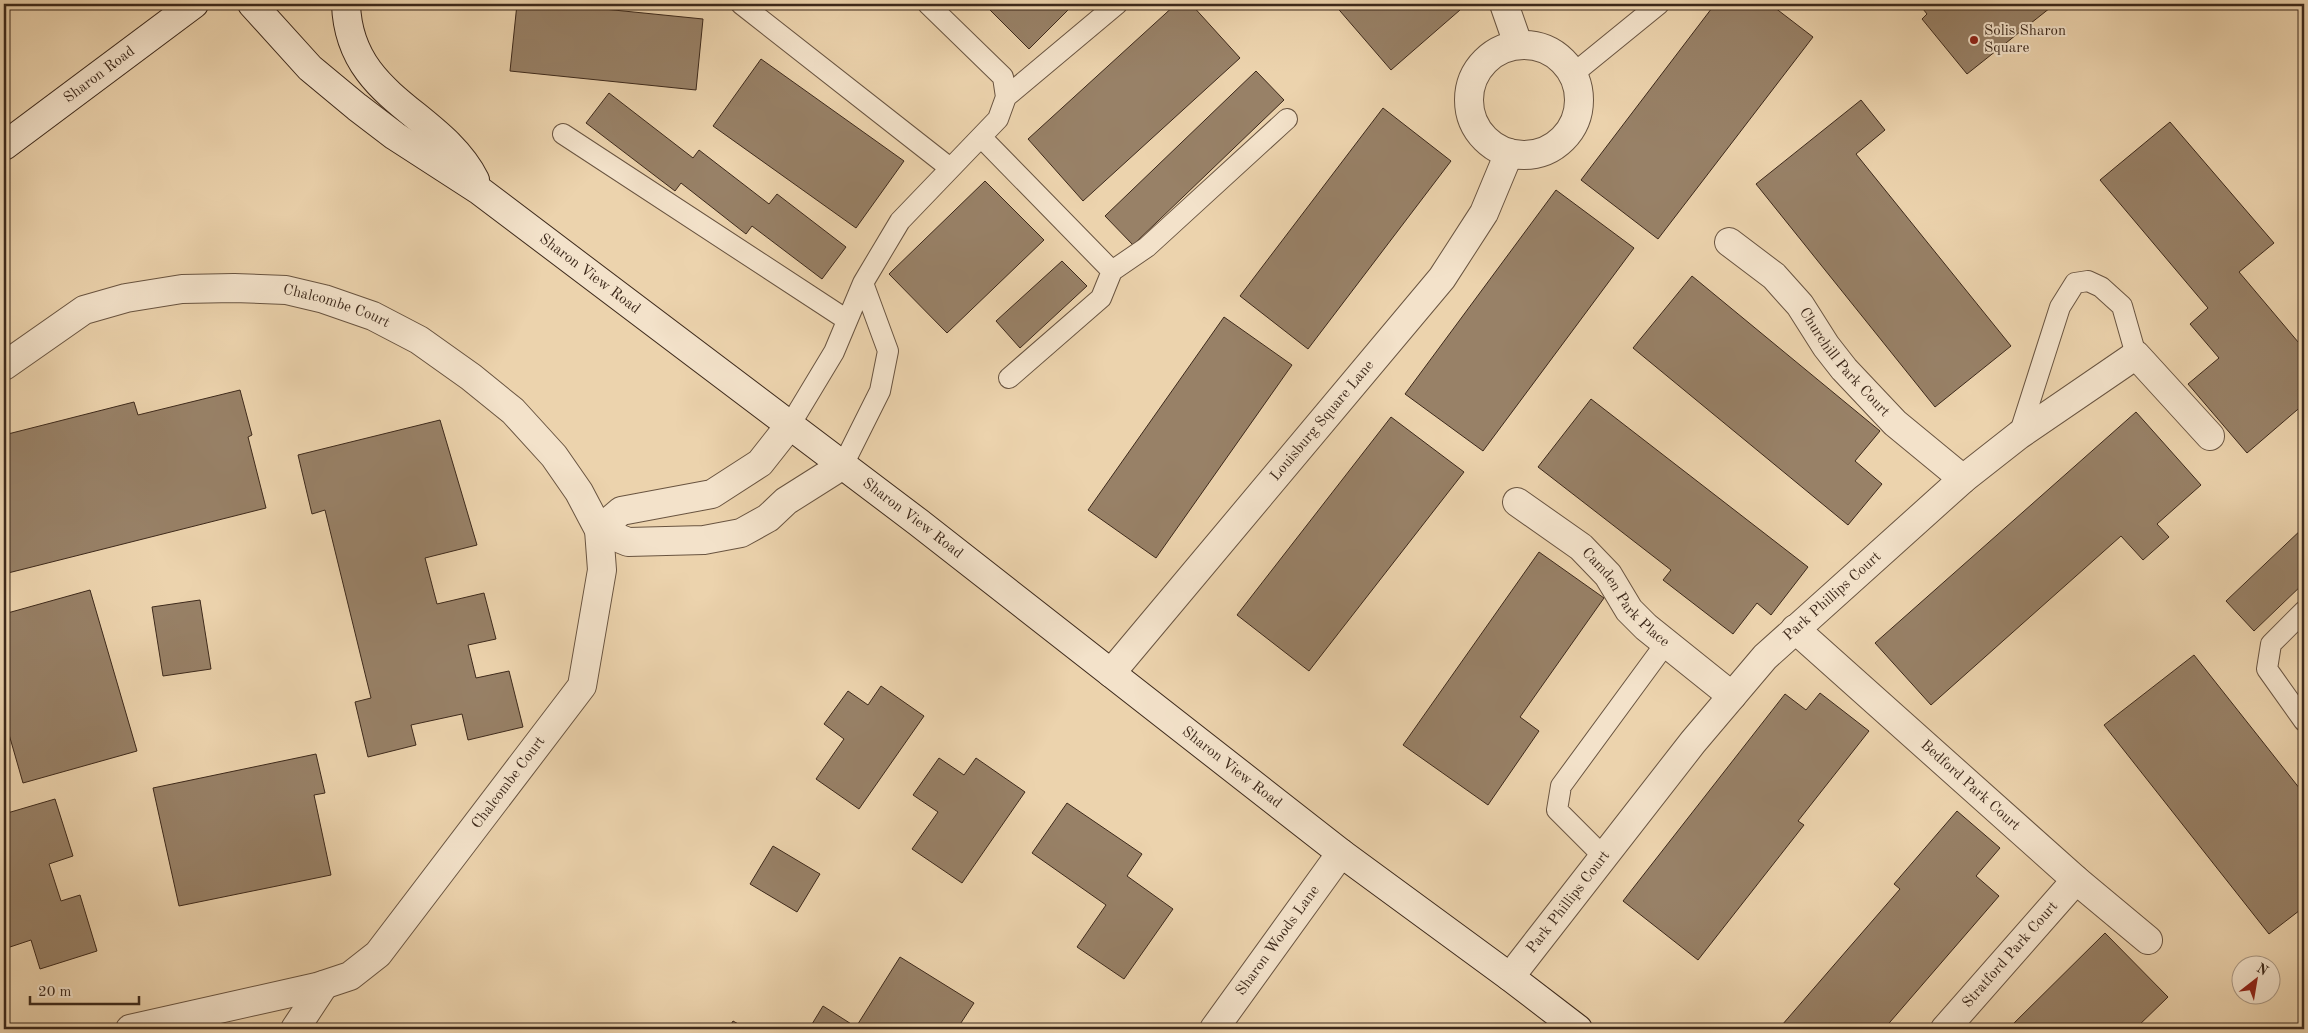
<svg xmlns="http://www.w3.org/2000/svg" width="2308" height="1033" font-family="'Old Standard TT',serif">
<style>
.building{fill:#988167;stroke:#3d291b}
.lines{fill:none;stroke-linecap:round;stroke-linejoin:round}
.lane-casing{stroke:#695440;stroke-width:22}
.street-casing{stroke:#695440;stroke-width:30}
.secondary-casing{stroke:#3d291b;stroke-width:30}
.lane{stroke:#f3e2ca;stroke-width:20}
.street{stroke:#f3e2ca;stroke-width:28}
.secondary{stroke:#f3e2ca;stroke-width:28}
.poi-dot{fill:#8f2418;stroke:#f3e2ca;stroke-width:2}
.labels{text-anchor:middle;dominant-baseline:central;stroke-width:4;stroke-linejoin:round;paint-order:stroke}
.poi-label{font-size:15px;fill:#3d291b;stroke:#f3e2ca;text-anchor:start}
.street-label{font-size:15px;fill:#3d291b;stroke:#f3e2ca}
</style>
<rect width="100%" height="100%" fill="#ecd3ad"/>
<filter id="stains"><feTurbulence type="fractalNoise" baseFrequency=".004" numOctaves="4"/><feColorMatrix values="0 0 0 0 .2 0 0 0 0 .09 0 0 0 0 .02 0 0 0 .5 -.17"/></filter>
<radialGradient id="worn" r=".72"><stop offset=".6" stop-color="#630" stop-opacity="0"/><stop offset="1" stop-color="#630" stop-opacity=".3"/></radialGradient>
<path class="building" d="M517 4H554L703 19 696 90 510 71Z
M984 4H1074L1029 49Z
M1176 4H1191L1240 58 1083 201 1028 139Z
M1334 4H1455L1460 10 1391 70Z
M1715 4H1770L1813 37 1658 239 1581 180Z
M1919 4H2055L1967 74 1922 19 1927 14Z
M761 59 904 161 856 228 713 126Z
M1256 71 1284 100 1133 245 1105 216Z
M609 93 693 158 699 150 769 204 777 194 846 247 822 279 752 226 746 234 681 183 675 191 586 123Z
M1861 100 1885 130 1856 154 2011 346 1935 407 1756 184Z
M1383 108 1451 161 1308 349 1240 296Z
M2170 122 2274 243 2239 272 2304 349V404L2247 453 2188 384 2219 358 2190 324 2208 308 2100 180Z
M985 181 1044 240 947 333 889 274Z
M1556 190 1634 248 1483 451 1405 394Z
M1062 261 1087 286 1020 348 996 321Z
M1692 276 1880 431 1855 461 1882 484 1848 525 1633 348Z
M1224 317 1292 365 1156 558 1088 510Z
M240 390 252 435 248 437 266 508 4 574V453H7L4 435 134 402 138 415Z
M1591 399 1808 567 1771 615 1757 603 1733 634 1663 580 1671 570 1538 467Z
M2136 412 2201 485 2157 524 2169 537 2143 560 2121 536 1931 705 1875 643Z
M1391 417 1464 472 1309 671 1237 615Z
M440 420 477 545 425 558 437 604 484 593 496 639 468 645 476 678 509 671 523 727 468 740 462 714 411 725 416 745 368 757 355 702 371 698 325 510 312 514 298 455Z
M2304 527V583L2254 631 2226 601Z
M1539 552 1604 598 1520 717 1539 731 1488 805 1403 745Z
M90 590 137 751 23 783 4 717V614Z
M200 600 211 669 163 676 152 607Z
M2194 655 2304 794V907L2269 934 2104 725Z
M881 686 924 716 859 809 816 779 844 739 824 724 848 691 868 705Z
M1820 693 1869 731 1798 821 1804 825 1698 960 1623 901 1785 694 1806 710Z
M316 754 325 793 314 795 331 875 179 906 153 788Z
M939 758 964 775 976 758 1025 792 962 883 912 849 938 812 913 795Z
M55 799 73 856 49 864 61 901 80 895 97 951 40 969 31 940 4 949V814Z
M1067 803 1142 854 1127 876 1173 909 1124 979 1077 947 1106 905 1032 853Z
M1957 811 2000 848 1976 876 1999 896 1884 1029H1787L1782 1025 1900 889 1894 884Z
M773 846 820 874 797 912 750 884Z
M2105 933 2168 997 2135 1029H2008Z
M900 957 974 1003 957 1029H809L823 1006 856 1027Z
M733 1021 747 1029H728Z"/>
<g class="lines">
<g class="lane-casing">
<path id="lane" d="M741 4 950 168
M1573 74 1659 4
M1006 97 1117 4
M563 134 847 320
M981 137 1112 271
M863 283 900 221 998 119 1006 97 1003 77 928 4
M1009 378 1101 298 1112 271 1147 247 1287 119
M790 425 834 352 863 283 888 351 880 391 843 465
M2019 435 2060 307 2075 283 2088 281 2101 287 2122 306 2136 355
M2304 611 2271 644 2267 669 2304 721
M1604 857 1557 810 1561 786 1666 643"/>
</g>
<g class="street-casing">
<g id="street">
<path d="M1504 4 1518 44"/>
<circle cx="1524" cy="100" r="55"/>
<path id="s1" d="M1729 242 1774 276 1800 305 1826 346 1844 369 1895 423 1963 479"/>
<path id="s2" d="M4 366 84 310 126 298 182 289 234 288 286 290 324 299 373 316 419 340 471 377 513 411 554 456 579 492 599 530 602 570 582 686 378 954 350 976 317 987 130 1029"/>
<path d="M790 425 760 463 712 494 621 511 599 530 628 542 704 540 741 533 768 518 786 501 843 465"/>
<path id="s3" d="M1517 502 1581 547 1608 575 1629 610 1646 627 1732 696"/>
<path id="s4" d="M1795 629 2076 880 2148 940"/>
<path id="s5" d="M1111 673 1442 278 1484 213 1509 153"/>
<path id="s6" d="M1510 977 1693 742 1765 657 1963 479 2019 435 2136 355 2210 436"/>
<path d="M295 1029 324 985"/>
<path id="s7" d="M1214 1029 1341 853"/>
<path id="s8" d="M1945 1029 2076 880"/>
</g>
</g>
<g class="secondary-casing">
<g id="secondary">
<path id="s9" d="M252 4 310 68 357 107 395 136 480 191 918 522 1341 853 1510 977 1578 1029"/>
<path d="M346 4C349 99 440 111 475 180"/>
<path id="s10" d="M4 146 194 4"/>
</g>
</g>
<use href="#lane" class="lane"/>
<use href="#street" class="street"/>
<use href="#secondary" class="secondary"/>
</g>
<circle class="poi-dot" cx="1974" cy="40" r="5"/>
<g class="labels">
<g class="poi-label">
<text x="1984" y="31">Solis Sharon<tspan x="1984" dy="17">Square</tspan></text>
</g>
<g class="street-label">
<text stroke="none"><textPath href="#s10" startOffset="119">Sharon Road</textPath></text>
<text stroke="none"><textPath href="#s9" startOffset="434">Sharon View Road</textPath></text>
<text stroke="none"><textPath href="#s2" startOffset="355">Chalcombe Court</textPath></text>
<text stroke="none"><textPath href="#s1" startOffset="168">Churchill Park Court</textPath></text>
<text stroke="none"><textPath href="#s5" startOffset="329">Louisburg Square Lane</textPath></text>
<text stroke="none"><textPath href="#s9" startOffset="839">Sharon View Road</textPath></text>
<text stroke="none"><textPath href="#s3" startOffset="146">Camden Park Place</textPath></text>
<text stroke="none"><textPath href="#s6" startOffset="500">Park Phillips Court</textPath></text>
<text stroke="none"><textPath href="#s9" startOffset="1244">Sharon View Road</textPath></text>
<text transform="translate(509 783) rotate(-53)">Chalcombe Court</text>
<text stroke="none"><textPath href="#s4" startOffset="235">Bedford Park Court</textPath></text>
<text stroke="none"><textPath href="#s6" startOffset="95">Park Phillips Court</textPath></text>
<text stroke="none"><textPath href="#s7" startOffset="109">Sharon Woods Lane</textPath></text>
<text stroke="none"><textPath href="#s8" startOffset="99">Stratford Park Court</textPath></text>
</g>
</g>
<rect width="2308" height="1033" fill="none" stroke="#ecd3ad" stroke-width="20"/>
<rect x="5" y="5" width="2298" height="1023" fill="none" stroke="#3d291b" stroke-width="2.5"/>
<rect x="10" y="10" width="2288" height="1013" fill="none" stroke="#3d291b"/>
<g transform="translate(2256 980) rotate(31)"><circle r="24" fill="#f3e2ca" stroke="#aa9884"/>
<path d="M0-4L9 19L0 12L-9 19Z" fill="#8f2418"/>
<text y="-8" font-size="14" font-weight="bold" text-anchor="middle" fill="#3d291b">N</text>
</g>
<path d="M30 996v8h109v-8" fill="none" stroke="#3d291b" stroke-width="2.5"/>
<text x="38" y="996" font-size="15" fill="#3d291b" stroke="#f3e2ca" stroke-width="4" paint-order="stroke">20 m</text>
<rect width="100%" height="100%" filter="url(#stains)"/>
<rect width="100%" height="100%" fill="url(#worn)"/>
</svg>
